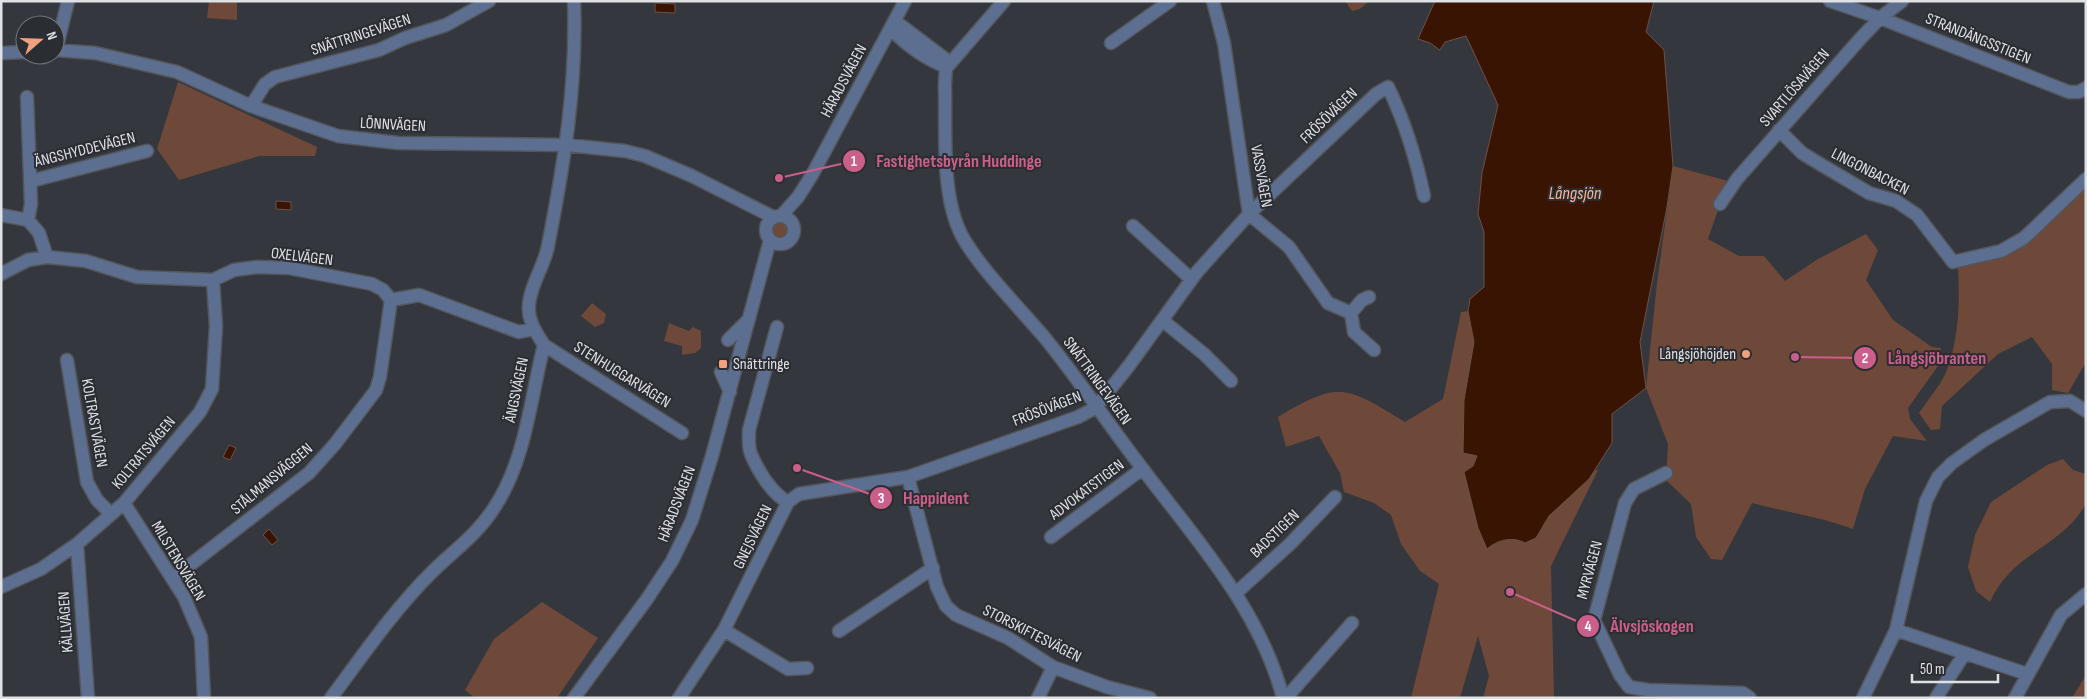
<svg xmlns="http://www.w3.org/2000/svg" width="2087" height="699" font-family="'Sofia Sans Condensed',sans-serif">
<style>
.green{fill:#6e4939}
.water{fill:#391403;stroke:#6b5247}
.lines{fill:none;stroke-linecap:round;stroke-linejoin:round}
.minor-casing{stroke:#53565b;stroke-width:15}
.minor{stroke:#5d6f90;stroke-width:12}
.poi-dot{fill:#f2a07e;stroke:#2a2d32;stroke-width:2}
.labels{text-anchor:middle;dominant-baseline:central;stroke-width:4;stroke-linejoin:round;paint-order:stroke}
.street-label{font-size:16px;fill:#dfe1e5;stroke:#2a2d32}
.poi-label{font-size:16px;fill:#dfe1e5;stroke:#2a2d32;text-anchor:end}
.water-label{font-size:18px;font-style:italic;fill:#fbb293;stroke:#2a2d32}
.leader{fill:none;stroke:#cc5e8b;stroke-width:2}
.callout-dot{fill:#cc5e8b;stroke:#2a2d32;stroke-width:2}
.mark-label{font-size:15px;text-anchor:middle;font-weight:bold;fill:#fff}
.callout-label{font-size:18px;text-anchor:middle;font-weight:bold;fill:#cc5e8b;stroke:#2a2d32;stroke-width:4;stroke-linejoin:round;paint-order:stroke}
</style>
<rect width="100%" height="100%" fill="#34373d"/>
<path class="green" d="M209 1 237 2V20L207 18Z
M1345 1H1369L1360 9 1352 11Z
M178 82 317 147 315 156H259L179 180 157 149Z
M1673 166 1728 181 1708 239 1739 256H1764L1785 281 1818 259 1866 234 1878 250 1866 280 1893 320 1932 347 1941 348 1938 366 1908 408 1910 419 1927 441 1893 436 1865 489 1853 529C1821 517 1786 512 1752 503L1722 560 1711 559 1696 537 1691 504 1666 480 1668 444 1646 388 1657 283Z
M2086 187V362L2068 393 2052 390V364L2032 337 1998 354 1942 406 1940 429 1931 430 1919 413C1928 399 1943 383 1948 367 1959 335 1960 301 1958 268L2003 257 2030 241Z
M769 230a11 11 0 1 1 22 0a11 11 0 1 1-22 0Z
M592 303 606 314 604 323 595 327 581 316Z
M1468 311 1474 342 1464 400 1463 453 1477 456 1473 466 1520 479 1598 470 1551 566 1554 698H1483L1489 676 1478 636 1460 698H1411L1439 584 1420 571 1401 544 1391 515 1374 503 1344 492 1340 473 1319 436 1286 447 1278 417C1339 380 1346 386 1405 422L1443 399 1461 312Z
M669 323 689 331 693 327 701 331V348L695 353 682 355V346L664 341Z
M2063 459 2073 470 2086 474C2086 483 2087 497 2085 505 2062 547 2011 553 1990 602L1976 591 1968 567 1975 535 1991 502 2047 465Z
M542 602 598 638 557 698H475L465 690 494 639Z
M2086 675V698H2072Z"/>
<path class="water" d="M1435 1H1654L1646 32 1664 50 1673 166 1667 207 1640 342 1646 388 1612 414V443L1589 479 1549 516 1536 538 1525 543C1513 536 1497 540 1487 549L1478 528 1464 472 1473 466 1477 456 1463 453 1464 400 1474 342 1468 311 1470 299 1484 287V232L1478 214 1482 173 1498 105 1466 36 1445 42 1440 50 1430 43 1418 39Z
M655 3 675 4V13L655 12Z
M276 201 291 202V210L276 209Z
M229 445 236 448 230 460 223 457Z
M269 529 278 540 272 545 263 535Z"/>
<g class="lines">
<g class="minor-casing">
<path id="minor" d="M1213 1 1224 43 1249 214 1289 247 1328 303 1351 313 1354 332 1374 350
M1830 1 1880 18 2069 92H2079L2086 88
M895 21 944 58C948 69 944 79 945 91 946 135 941 196 962 236 981 270 1019 307 1045 338 1079 380 1109 425 1142 468 1196 540 1260 609 1283 698
M891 29C906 45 927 60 947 67
M1111 43 1170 1
M55 50 95 53 177 72 251 106 338 136 398 143 567 145 625 151 645 156 692 176 773 217
M56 50 68 1
M1 53 25 52
M947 67 1004 1
M27 97 31 204 28 220
M251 106 265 84 275 77 379 50 405 38 446 25 489 1
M1779 130 1802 153 1820 164 1869 193 1896 201 1917 215 1953 262 2001 251 2024 238 2086 179
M31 181 147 151
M1720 204 1737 179 1860 39 1880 18 1902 1
M1 215 28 220 39 233 47 257
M766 230a14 14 0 1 1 28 0a14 14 0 1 1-28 0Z
M781 216 798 197 812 175 905 1
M1133 226 1191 279
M1 274 28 260 47 257 86 261 137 277 213 280 234 270 257 267 289 268 372 284 383 290 391 300 419 295 519 332 534 329
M1351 313 1362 300 1369 297
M1162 320 1204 354 1231 381
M777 327 749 430C749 438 748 447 751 454 758 471 772 494 788 502
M728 340 749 319
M544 345 682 433
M67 360 87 482 97 500 110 513
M721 372 730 392
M1666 473 1634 489 1625 503 1594 620 1620 675 1629 687 1648 690 1743 693 1750 698
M908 477 937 587 946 606 956 615 1008 638 1053 667 1107 687 1150 698
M124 503 184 597 201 637 204 698
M1051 537 1142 469
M77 544 88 698
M173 578 309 473 335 444 376 390 380 377 391 300
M1 587 41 569 77 544 124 503 200 412 212 389 216 326 213 280
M1236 593 1290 544 1335 497
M724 630 788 669 807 668
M1896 630 2027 674
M839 631 933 568
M331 698C363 655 393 611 431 573 453 551 477 535 494 508 526 460 530 400 544 345 536 332 527 320 529 304 531 283 544 267 548 246 564 164 577 86 574 1
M574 698 647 599 672 561 692 520 712 456 770 240
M679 698 724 630 788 502 799 494 908 477 1078 417 1095 408 1128 367 1197 272 1249 214 1376 94 1388 87C1405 122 1416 158 1424 196
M1038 698 1053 667
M1286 698 1352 623
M1863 698 1896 630 1926 501 1938 477 1952 463 1984 440 2050 402 2070 401 2086 411
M1936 698 1965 653
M2015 698 2061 615 2086 594"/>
</g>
<use href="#minor" class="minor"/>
</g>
<g class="poi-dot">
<circle cx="1746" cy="354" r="5"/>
<rect x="718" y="359" width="10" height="10" rx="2.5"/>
</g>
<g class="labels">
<g class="street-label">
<text transform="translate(361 35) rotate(-18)">SNÄTTRINGEVÄGEN</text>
<text transform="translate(1978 39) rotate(22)">STRANDÄNGSSTIGEN</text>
<text transform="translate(844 81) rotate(-62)">HÄRADSVÄGEN</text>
<text transform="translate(1795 88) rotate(-49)">SVARTLÖSAVÄGEN</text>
<text transform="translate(1329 116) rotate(-44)">FRÖSÖVÄGEN</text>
<text transform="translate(393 125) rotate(3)">LÖNNVÄGEN</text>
<text transform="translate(85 150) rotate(-14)">ÄNGSHYDDEVÄGEN</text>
<text transform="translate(1870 172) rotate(27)">LINGONBACKEN</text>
<text transform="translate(1261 176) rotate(80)">VASSVÄGEN</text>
<text transform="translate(302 257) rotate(7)">OXELVÄGEN</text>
<text transform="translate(622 375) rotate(32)">STENHUGGARVÄGEN</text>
<text transform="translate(1097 381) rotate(54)">SNÄTTRINGEVÄGEN</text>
<text transform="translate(517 390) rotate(-78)">ÄNGSVÄGEN</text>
<text transform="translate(1047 409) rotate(-21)">FRÖSÖVÄGEN</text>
<text transform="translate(94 423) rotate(80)">KOLTRASTVÄGEN</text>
<text transform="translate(144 453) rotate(-50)">KOLTRATSVÄGEN</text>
<text transform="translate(272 479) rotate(-40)">STÅLMANSVÄGGEN</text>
<text transform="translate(1087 490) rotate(-37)">ADVOKATSTIGEN</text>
<text transform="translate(677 504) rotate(-69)">HÄRADSVÄGEN</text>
<text transform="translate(1275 534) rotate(-44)">BADSTIGEN</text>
<text transform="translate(753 537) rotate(-64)">GNEJSVÄGEN</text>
<text transform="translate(178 561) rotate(59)">MILSTENSVÄGEN</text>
<text transform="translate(1590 570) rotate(-75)">MYRVÄGEN</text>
<text transform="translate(66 622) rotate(-94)">KÄLLVÄGEN</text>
<text transform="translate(1032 634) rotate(27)">STORSKIFTESVÄGEN</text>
</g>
<g class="poi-label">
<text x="1736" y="354">Långsjöhöjden</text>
<text x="733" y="364" text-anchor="start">Snättringe</text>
</g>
<g class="water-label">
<text x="1575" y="193">Långsjön</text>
</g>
</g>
<path class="leader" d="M779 178L854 161M1795 357L1865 358M797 468L881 498M1510 592L1588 626"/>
<g class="callout-dot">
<circle cx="779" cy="178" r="5"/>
<circle cx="1795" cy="357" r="5"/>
<circle cx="797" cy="468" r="5"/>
<circle cx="1510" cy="592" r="5"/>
<circle cx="854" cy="161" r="12"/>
<circle cx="1865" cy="358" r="12"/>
<circle cx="881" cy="498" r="12"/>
<circle cx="1588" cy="626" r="12"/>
</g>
<g class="mark-label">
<text x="854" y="166">1</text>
<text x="1865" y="363">2</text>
<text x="881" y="503">3</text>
<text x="1588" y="631">4</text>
</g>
<g class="callout-label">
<text x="959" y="167">Fastighetsbyrån Huddinge</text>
<text x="1937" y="364">Långsjöbranten</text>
<text x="936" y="504">Happident</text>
<text x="1652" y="632">Älvsjöskogen</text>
</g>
<rect width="2087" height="699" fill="none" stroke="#dfe1e5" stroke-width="5"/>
<g transform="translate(40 40) rotate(70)"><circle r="24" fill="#2a2d32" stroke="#72757a"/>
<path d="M0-4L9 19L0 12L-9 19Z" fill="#f2a07e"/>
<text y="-8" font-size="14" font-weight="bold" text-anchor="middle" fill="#dfe1e5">N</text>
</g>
<path d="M1912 674v8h86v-8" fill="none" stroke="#dfe1e5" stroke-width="2.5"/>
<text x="1920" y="674" font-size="15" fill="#dfe1e5" stroke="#2a2d32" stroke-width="4" paint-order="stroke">50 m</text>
</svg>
